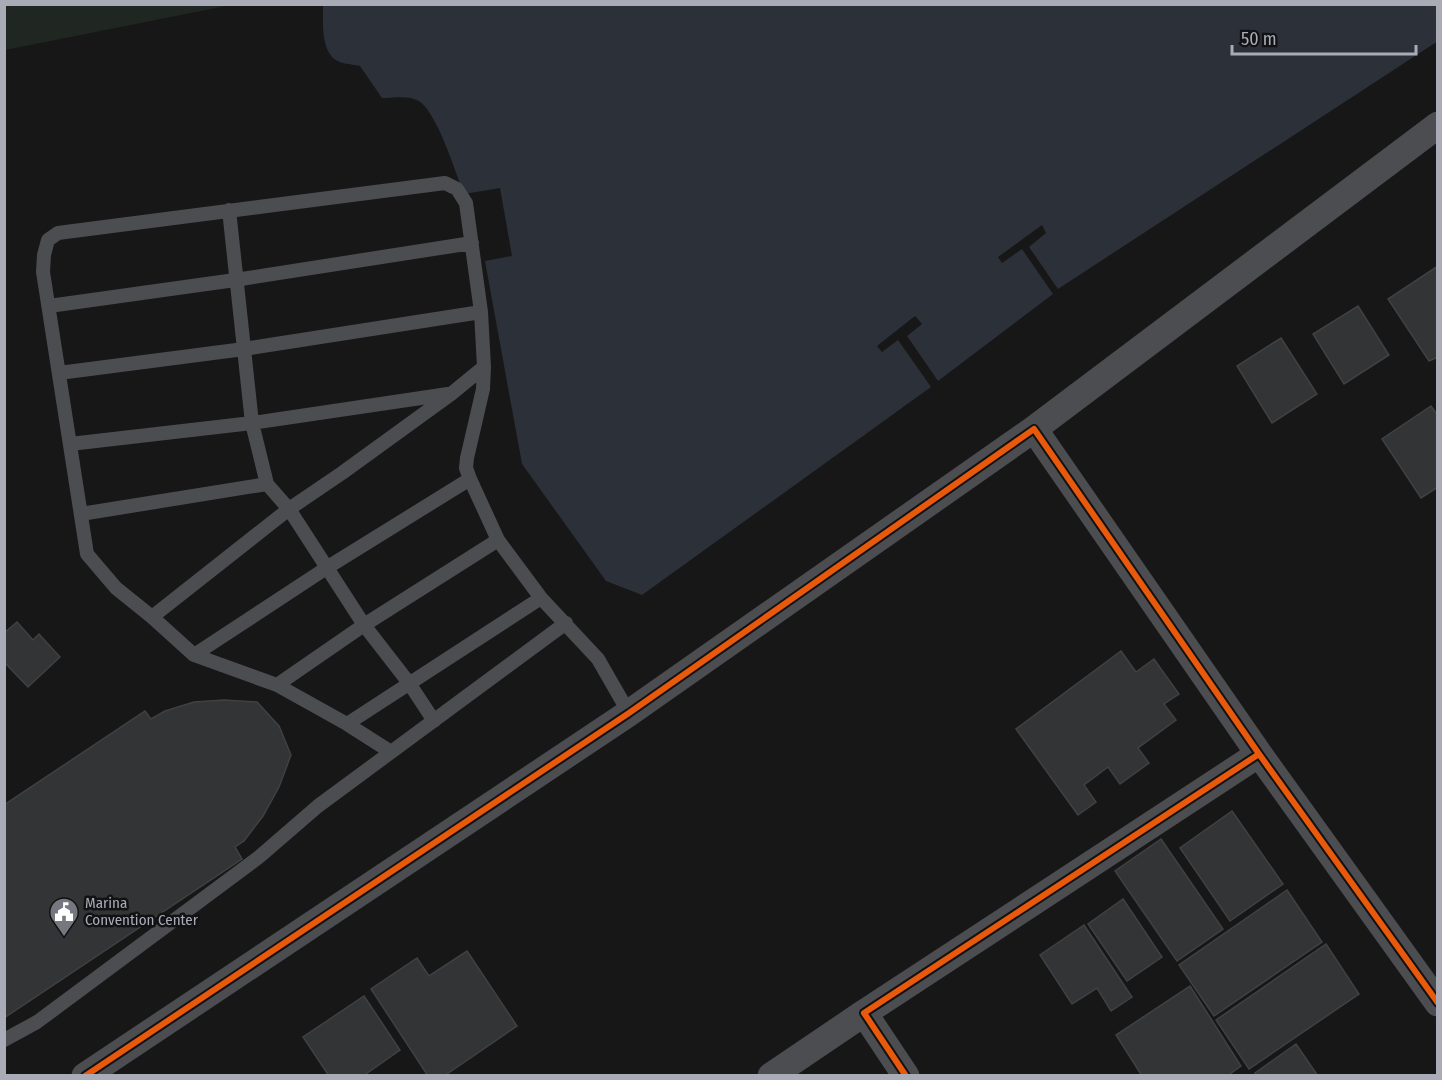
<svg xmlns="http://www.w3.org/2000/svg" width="1442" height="1080" font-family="'Fira Sans Condensed',sans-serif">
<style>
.green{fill:#202621}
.water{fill:#2b3039}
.building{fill:#333435;stroke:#404143;stroke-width:1.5}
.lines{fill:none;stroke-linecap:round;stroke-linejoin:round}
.lane{stroke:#4c4d50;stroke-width:14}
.street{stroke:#4c4d50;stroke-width:27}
.cycleway-casing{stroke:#121113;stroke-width:10}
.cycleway{stroke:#e8590c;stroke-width:6}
.labels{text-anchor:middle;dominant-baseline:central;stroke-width:5;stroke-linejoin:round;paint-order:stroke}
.poi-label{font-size:15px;fill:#a9acb7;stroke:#121113;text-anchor:start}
</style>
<rect width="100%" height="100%" fill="#171717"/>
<path class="green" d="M5 4H231V5L5 50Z"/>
<path class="water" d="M323 4H1437L1438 41 1058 289 1029 247 1046 233 1042 225 998 257 1002 263 1022 249 1053 294 938 381 907 336 922 324 915 316 877 346 882 352 898 340 931 387 642 595 606 581 522 464 485 261 512 256 500 188 464 194C455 172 438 114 419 101 409 95 393 98 382 98L360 66C351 64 338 64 332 57 321 44 323 20 323 4Z"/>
<path class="building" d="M1438 266V357L1429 361 1388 299Z
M1358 306 1389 355 1344 384 1313 334Z
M1281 338 1317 394 1272 423 1237 366Z
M1431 406 1438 416V487L1421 498 1382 439Z
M17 622 33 640 39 634 60 657 28 687 4 662V633Z
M1121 651 1136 672 1154 659 1179 694 1164 704 1176 720 1138 748 1149 763 1120 784 1108 767 1084 785 1096 802 1078 815 1016 729Z
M224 700 257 702 279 726 291 755 279 787 263 816 244 841 235 847 242 859 4 1018V805L145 711 151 719 165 711 194 702Z
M1232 811 1283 884 1230 921 1180 848Z
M1161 839 1223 929 1177 961 1115 871Z
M1287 890 1322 942 1214 1016 1179 965Z
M1123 899 1162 957 1127 981 1088 924Z
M1084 925 1132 997 1111 1011 1097 988 1072 1004 1040 955Z
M1326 944 1359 994 1249 1069 1216 1020Z
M467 951 517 1026 444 1076H428L371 989 417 958 429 976Z
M1190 986 1241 1066 1227 1076H1142L1116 1035Z
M364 996 400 1050 363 1076H329L303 1037Z
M1296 1044 1318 1076H1256L1255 1073Z"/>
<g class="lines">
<path class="lane" d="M229 210 252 423 267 484 289 509 364 625 409 683 434 721
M49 306 235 280 472 243
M59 373 244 349 481 312
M70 444 252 423 448 394
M81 514 267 484
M152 617 289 509 342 473 451 394 484 367 483 389 467 458 466 468 470 479 498 540 541 598 598 659 629 713
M194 655 328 567 470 479
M277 685 364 625 498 540
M347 724 541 598
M391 752 347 724 277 685 194 655 152 617 116 588 87 554 43 272 44 255 48 240 58 233 445 183 457 189 466 203 481 312 484 367
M4 1040 37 1022 259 857 318 806 566 623"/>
<path class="street" d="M1034 429 1438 125
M85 1076 629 713 1034 429 1259 754 1438 1003
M771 1076 864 1013
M906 1076 864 1013 1259 754"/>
<g class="cycleway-casing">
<path id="cycleway" d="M85 1076 629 713 1034 429 1259 754 1438 1003
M906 1076 864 1013 1259 754"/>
</g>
<use href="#cycleway" class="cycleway"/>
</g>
<defs>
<g id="civic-pin" transform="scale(1.5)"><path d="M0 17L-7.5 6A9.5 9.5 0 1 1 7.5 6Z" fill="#76787f" stroke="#121113"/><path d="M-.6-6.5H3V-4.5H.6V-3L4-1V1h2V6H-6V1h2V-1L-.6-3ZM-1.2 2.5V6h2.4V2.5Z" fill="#fff"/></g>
</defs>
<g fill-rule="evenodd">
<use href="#civic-pin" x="64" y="912"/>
</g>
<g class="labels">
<g class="poi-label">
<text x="85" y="903">Marina<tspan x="85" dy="17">Convention Center</tspan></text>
</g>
</g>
<rect width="1442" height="1080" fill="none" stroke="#a9acb7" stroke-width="12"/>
<path d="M1232 45v9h184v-9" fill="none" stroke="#a9acb7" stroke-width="3"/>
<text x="1241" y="45" font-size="18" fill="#a9acb7" stroke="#121113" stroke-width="4.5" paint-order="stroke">50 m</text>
</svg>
